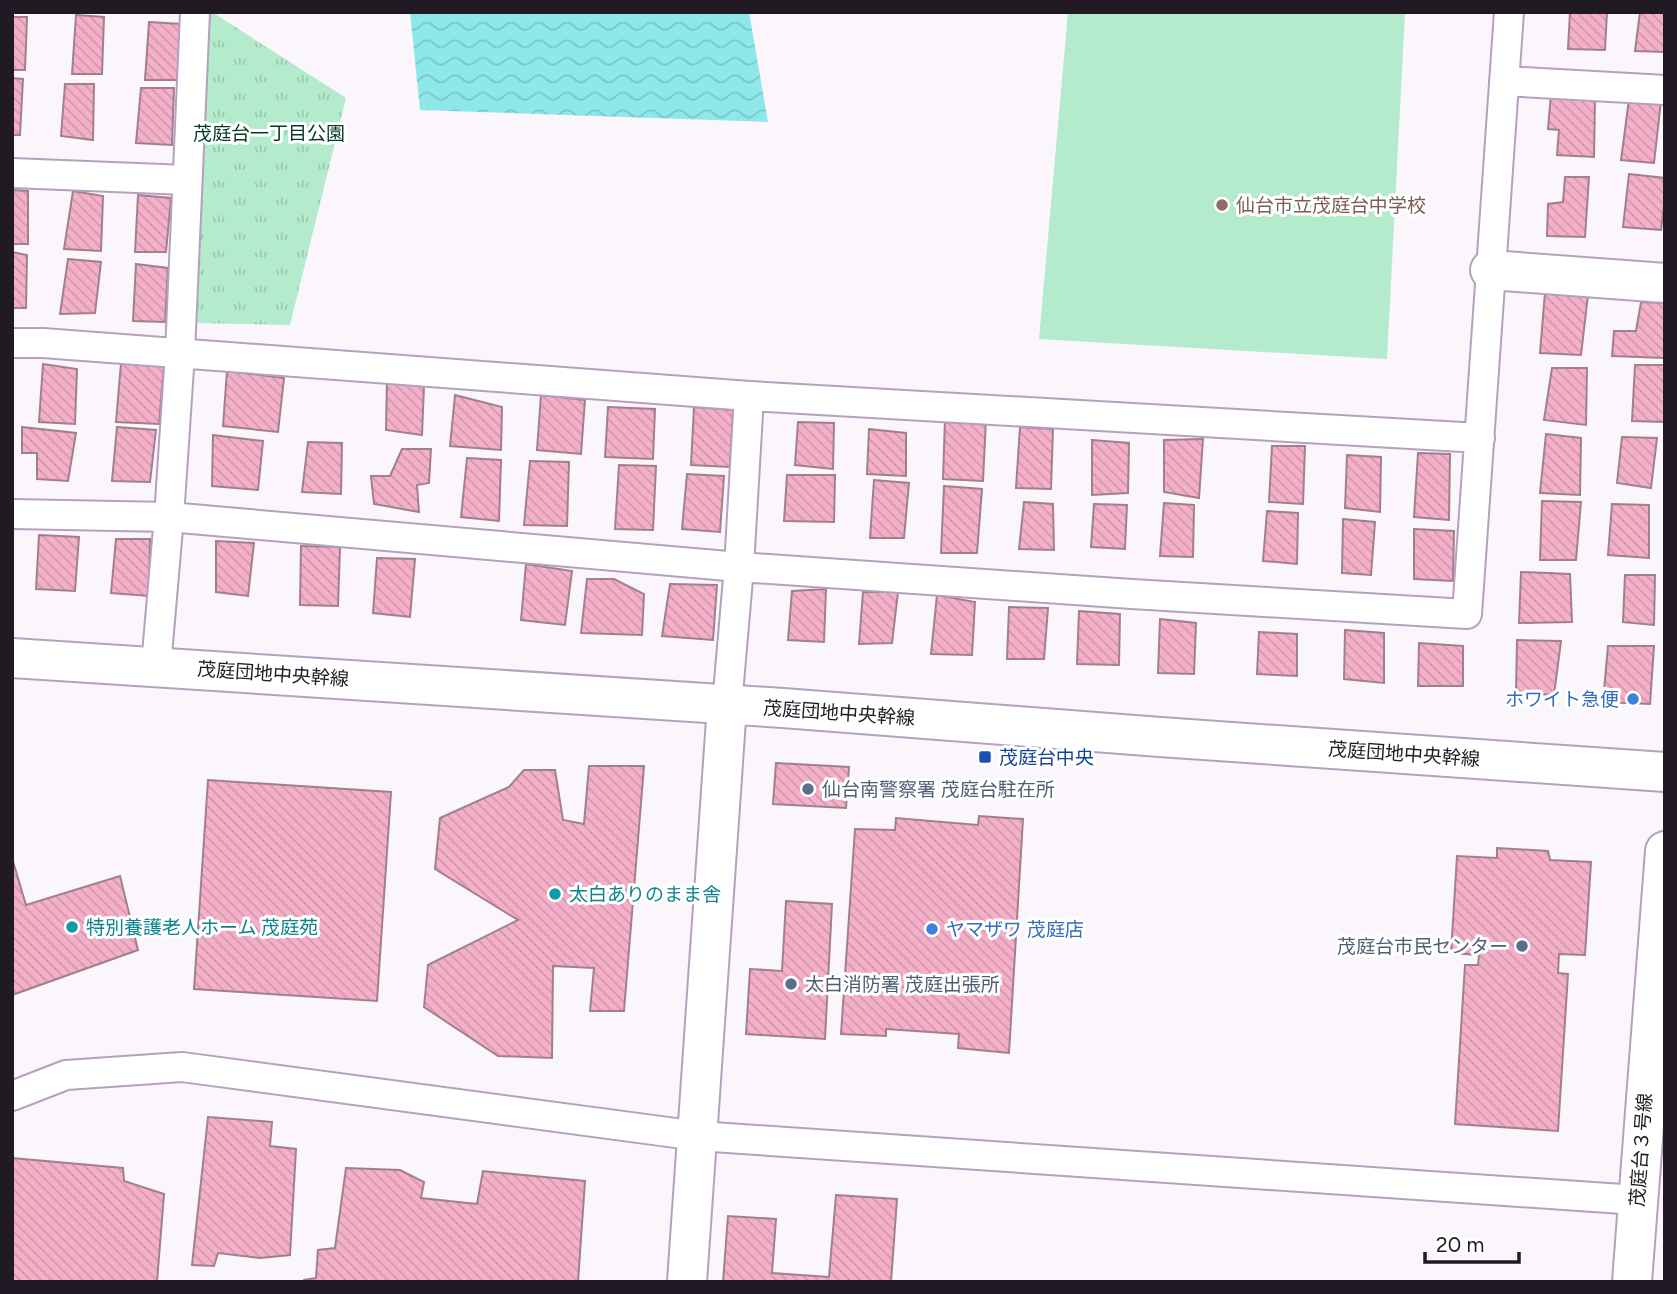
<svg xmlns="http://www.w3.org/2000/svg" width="1677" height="1294" font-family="Figtree,'Noto Sans JP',sans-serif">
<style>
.park{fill:url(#park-tufts)}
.pitch{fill:#b3ebcc}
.water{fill:url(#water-waves)}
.building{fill:url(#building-back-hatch);stroke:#a17f8b;stroke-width:2}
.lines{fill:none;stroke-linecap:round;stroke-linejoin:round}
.street-casing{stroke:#b5a1bd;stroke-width:32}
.secondary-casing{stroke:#b5a1bd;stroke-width:42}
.street{stroke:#fff;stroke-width:28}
.secondary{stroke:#fff;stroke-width:38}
.education-dot{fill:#8d6e63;stroke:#fff;stroke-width:2.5}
.shop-dot{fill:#3f7fe0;stroke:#fff;stroke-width:2.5}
.transit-dot{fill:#1a4fb4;stroke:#fff;stroke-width:2.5}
.service-dot{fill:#5c6f8a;stroke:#fff;stroke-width:2.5}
.culture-dot{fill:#0f9aa8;stroke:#fff;stroke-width:2.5}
.labels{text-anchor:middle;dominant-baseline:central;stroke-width:6;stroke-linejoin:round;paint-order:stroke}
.park-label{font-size:19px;fill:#003a23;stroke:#fff}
.education-label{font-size:19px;fill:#785e54;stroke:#fff;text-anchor:start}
.street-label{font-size:19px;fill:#211a24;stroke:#fff}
.shop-label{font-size:19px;fill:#366cbe;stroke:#fff;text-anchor:end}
.transit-label{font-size:19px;fill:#164399;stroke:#fff;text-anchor:start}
.service-label{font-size:19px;fill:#4e5e75;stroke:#fff;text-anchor:start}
.culture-label{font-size:19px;fill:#0d838f;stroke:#fff;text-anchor:start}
</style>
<defs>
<pattern id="park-tufts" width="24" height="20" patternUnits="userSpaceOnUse" patternTransform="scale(1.75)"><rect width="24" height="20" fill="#b3ebcc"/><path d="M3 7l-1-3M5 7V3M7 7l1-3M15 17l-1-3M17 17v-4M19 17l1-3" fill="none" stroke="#9ac9af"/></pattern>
<pattern id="water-waves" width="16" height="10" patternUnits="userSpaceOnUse" patternTransform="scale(1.75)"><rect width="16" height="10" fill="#8ee8e9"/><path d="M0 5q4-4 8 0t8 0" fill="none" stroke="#7ac6c8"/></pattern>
<pattern id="building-back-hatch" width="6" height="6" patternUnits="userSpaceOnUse" patternTransform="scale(1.75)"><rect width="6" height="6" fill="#f5b0c9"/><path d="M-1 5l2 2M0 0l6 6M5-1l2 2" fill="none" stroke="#d297ac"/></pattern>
</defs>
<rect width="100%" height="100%" fill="#faf6fb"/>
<path class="park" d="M209 12H212L346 98 290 325 195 323Z"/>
<path class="pitch" d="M1068 12H1405L1387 359 1039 339Z"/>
<path class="water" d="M410 12H749L768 122 420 110Z"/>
<path class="building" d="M1570 12H1607L1605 50 1568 49Z
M1640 12H1665V52L1635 51Z
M76 15 104 17 102 74H72Z
M12 17H27L25 70H12Z
M149 22 181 24 177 80H145Z
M12 78 23 79 20 135H12Z
M65 84H94L93 140 61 136Z
M141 88H174L172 145 136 143Z
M1551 94 1595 100 1594 157 1557 155 1559 130 1548 129Z
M1629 99 1661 101 1654 163 1621 160Z
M1629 174 1665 178V197L1661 230 1623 227Z
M1565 177H1589L1585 237 1547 236 1548 204 1563 202Z
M12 190 28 191V244H12Z
M73 191 103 196 101 251 64 249Z
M138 195 171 198 166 252H135Z
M12 252 27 255 26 308H12Z
M68 259 101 262 95 313 60 314Z
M136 264 168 268 165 322 133 321Z
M1545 292 1588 295 1581 355 1540 353Z
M1641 302 1665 303V358L1612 356 1614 331H1636Z
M121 363 164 366 159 424 116 422Z
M43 364 77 369 75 424 39 422Z
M1635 365H1665V422L1632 421Z
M1552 368H1587L1586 425 1544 420Z
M227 371 284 378 278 432 223 426Z
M387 380 424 385 422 435 386 430Z
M455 395 502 407 501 450 450 446Z
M541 395 585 400 581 454 537 450Z
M608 407 655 409 653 459 605 457Z
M694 407 733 410 730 467 691 465Z
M945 419H986L983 481 943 479Z
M798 422 834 423 833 469 795 465Z
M22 427 76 433 68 481 37 479V453H22Z
M117 427 156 430 150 482 112 481Z
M1020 427 1053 429 1051 489 1016 488Z
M869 429 906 433V476L867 474Z
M1546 434 1581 438 1580 495 1540 493Z
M213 435 263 441 258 490 212 486Z
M1622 437 1657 438 1651 488 1617 483Z
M1203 439 1199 498 1164 492V440Z
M1092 440 1129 443 1128 493 1092 495Z
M308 442 342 443 341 494 302 492Z
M1272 446H1305L1303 504 1269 502Z
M402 449H431L429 483 417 485 419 512 374 504 371 476H390Z
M1418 453 1450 454 1449 520 1414 517Z
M1347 455 1381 457 1380 512 1345 508Z
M467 458 501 460 499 521 461 517Z
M530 461 569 462 567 526 524 525Z
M619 465 656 466 653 530 615 529Z
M687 474 724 476 720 532 682 529Z
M787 475H835L834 522 784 521Z
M874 480 909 483 904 538H870Z
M944 486 982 489 977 553H941Z
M1542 501 1581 502 1576 560H1540Z
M1024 502 1053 504 1054 550 1019 549Z
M1164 503 1194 505 1193 557 1160 556Z
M1094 504 1127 505 1125 549 1091 547Z
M1612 504 1649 505V558L1608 555Z
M1267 511 1298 513 1297 564 1263 561Z
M1343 519 1375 522 1371 575 1342 573Z
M1414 529 1454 531 1453 581 1414 579Z
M39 535 79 537 75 591 36 589Z
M116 539H150L149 596 111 593Z
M216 541 254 543 248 596 216 592Z
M301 546 340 547 338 606 300 605Z
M377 558 415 559 410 617 373 613Z
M526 564 572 571 565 625 521 620Z
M1521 572 1570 574 1572 622 1519 623Z
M1625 575H1655L1654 625 1623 622Z
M587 579H614L644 594 642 635 581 633Z
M670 584 717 585 713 640 662 636Z
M826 589 824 642 788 640 792 591Z
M863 592H898L892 643 859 644Z
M937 595 975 602 972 655 931 654Z
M1009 607 1048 608 1044 659H1007Z
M1079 611 1120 614 1119 665 1077 664Z
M1160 619 1196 623 1194 674 1158 673Z
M1345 630 1384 633V683L1344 679Z
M1259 632 1297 634V676L1257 674Z
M1517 640 1561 641 1554 695 1516 693Z
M1419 643 1463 646V686H1418Z
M1608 646H1654L1650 704 1603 702Z
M776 763 849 767 846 808 773 804Z
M589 766H644L624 1011H590L594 968 553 966 552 1058 498 1056 424 1007 428 965 518 920 435 869 440 818 509 787 524 770H555L563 820 584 824Z
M208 780 391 792 377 1001 194 989Z
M979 816 1023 819 1009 1053 958 1048 959 1034 886 1029V1036L841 1034 855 829 895 830 896 818 978 825Z
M1497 848 1548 851 1550 860 1591 862 1585 955 1559 954 1558 973 1568 974 1558 1131 1455 1124 1465 965H1478L1479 955 1451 953 1457 856 1497 858Z
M12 858 26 905 120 876 138 950 12 995Z
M786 901 832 904 825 1039 746 1034 750 969 782 971Z
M208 1117 272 1122 270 1146 296 1149 290 1255 260 1258 218 1253 214 1266 192 1265Z
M12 1158 123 1168 124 1181 164 1194 157 1282H12Z
M346 1168 400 1170 424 1182 421 1198 477 1204 483 1171 585 1181 578 1282H303L304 1280 316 1278 318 1250 335 1248Z
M836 1195 897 1199 891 1282H723L728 1216 776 1219 772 1273 829 1277Z"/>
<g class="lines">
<g class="street-casing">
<path id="street" d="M1504 81 1665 90
M12 173 187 180
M12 343H43L749 396 1480 438
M12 514 169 517 739 567 1132 594 1467 614 1509 12
M156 666 169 517 180 353 195 12
M727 705 739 567 749 396
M12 1096 66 1075 182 1067 698 1136 1637 1200"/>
</g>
<g class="secondary-casing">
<path id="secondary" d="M1490 270 1665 283
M12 658 783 708 1160 737 1665 772
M687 1282 727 705
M1632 1282 1665 851"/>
</g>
<use href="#street" class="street"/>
<use href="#secondary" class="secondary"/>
</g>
<circle class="education-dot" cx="1222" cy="205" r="7"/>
<g class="shop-dot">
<circle cx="1633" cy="699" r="7"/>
<circle cx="932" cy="929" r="7"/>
</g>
<rect class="transit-dot" x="978" y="750" width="14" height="14" rx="3.5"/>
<g class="service-dot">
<circle cx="808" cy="789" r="7"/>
<circle cx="1522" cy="946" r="7"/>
<circle cx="791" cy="984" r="7"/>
</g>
<g class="culture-dot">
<circle cx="555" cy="894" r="7"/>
<circle cx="72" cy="927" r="7"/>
</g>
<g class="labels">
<g class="park-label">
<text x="269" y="133">茂庭台一丁目公園</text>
</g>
<g class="education-label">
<text x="1236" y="205">仙台市立茂庭台中学校</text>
</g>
<g class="street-label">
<text transform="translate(273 674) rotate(4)">茂庭団地中央幹線</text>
<text transform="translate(839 713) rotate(4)">茂庭団地中央幹線</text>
<text transform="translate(1404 754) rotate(4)">茂庭団地中央幹線</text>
<text transform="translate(1641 1150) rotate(-86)">茂庭台３号線</text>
</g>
<g class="shop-label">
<text x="1619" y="699">ホワイト急便</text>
<text x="946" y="929" text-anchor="start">ヤマザワ 茂庭店</text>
</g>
<g class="transit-label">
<text x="999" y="757">茂庭台中央</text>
</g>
<g class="service-label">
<text x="822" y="789">仙台南警察署 茂庭台駐在所</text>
<text x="1508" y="946" text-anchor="end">茂庭台市民センター</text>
<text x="805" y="984">太白消防署 茂庭出張所</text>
</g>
<g class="culture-label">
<text x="569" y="894">太白ありのまま舎</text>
<text x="86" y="927">特別養護老人ホーム 茂庭苑</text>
</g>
</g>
<rect width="1677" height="1294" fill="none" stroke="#211a24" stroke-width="28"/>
<path d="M1425 1252v10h94v-10" fill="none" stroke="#211a24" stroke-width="3.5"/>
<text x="1436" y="1252" font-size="21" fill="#211a24" stroke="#ffffff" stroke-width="5" paint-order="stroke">20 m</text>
</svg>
